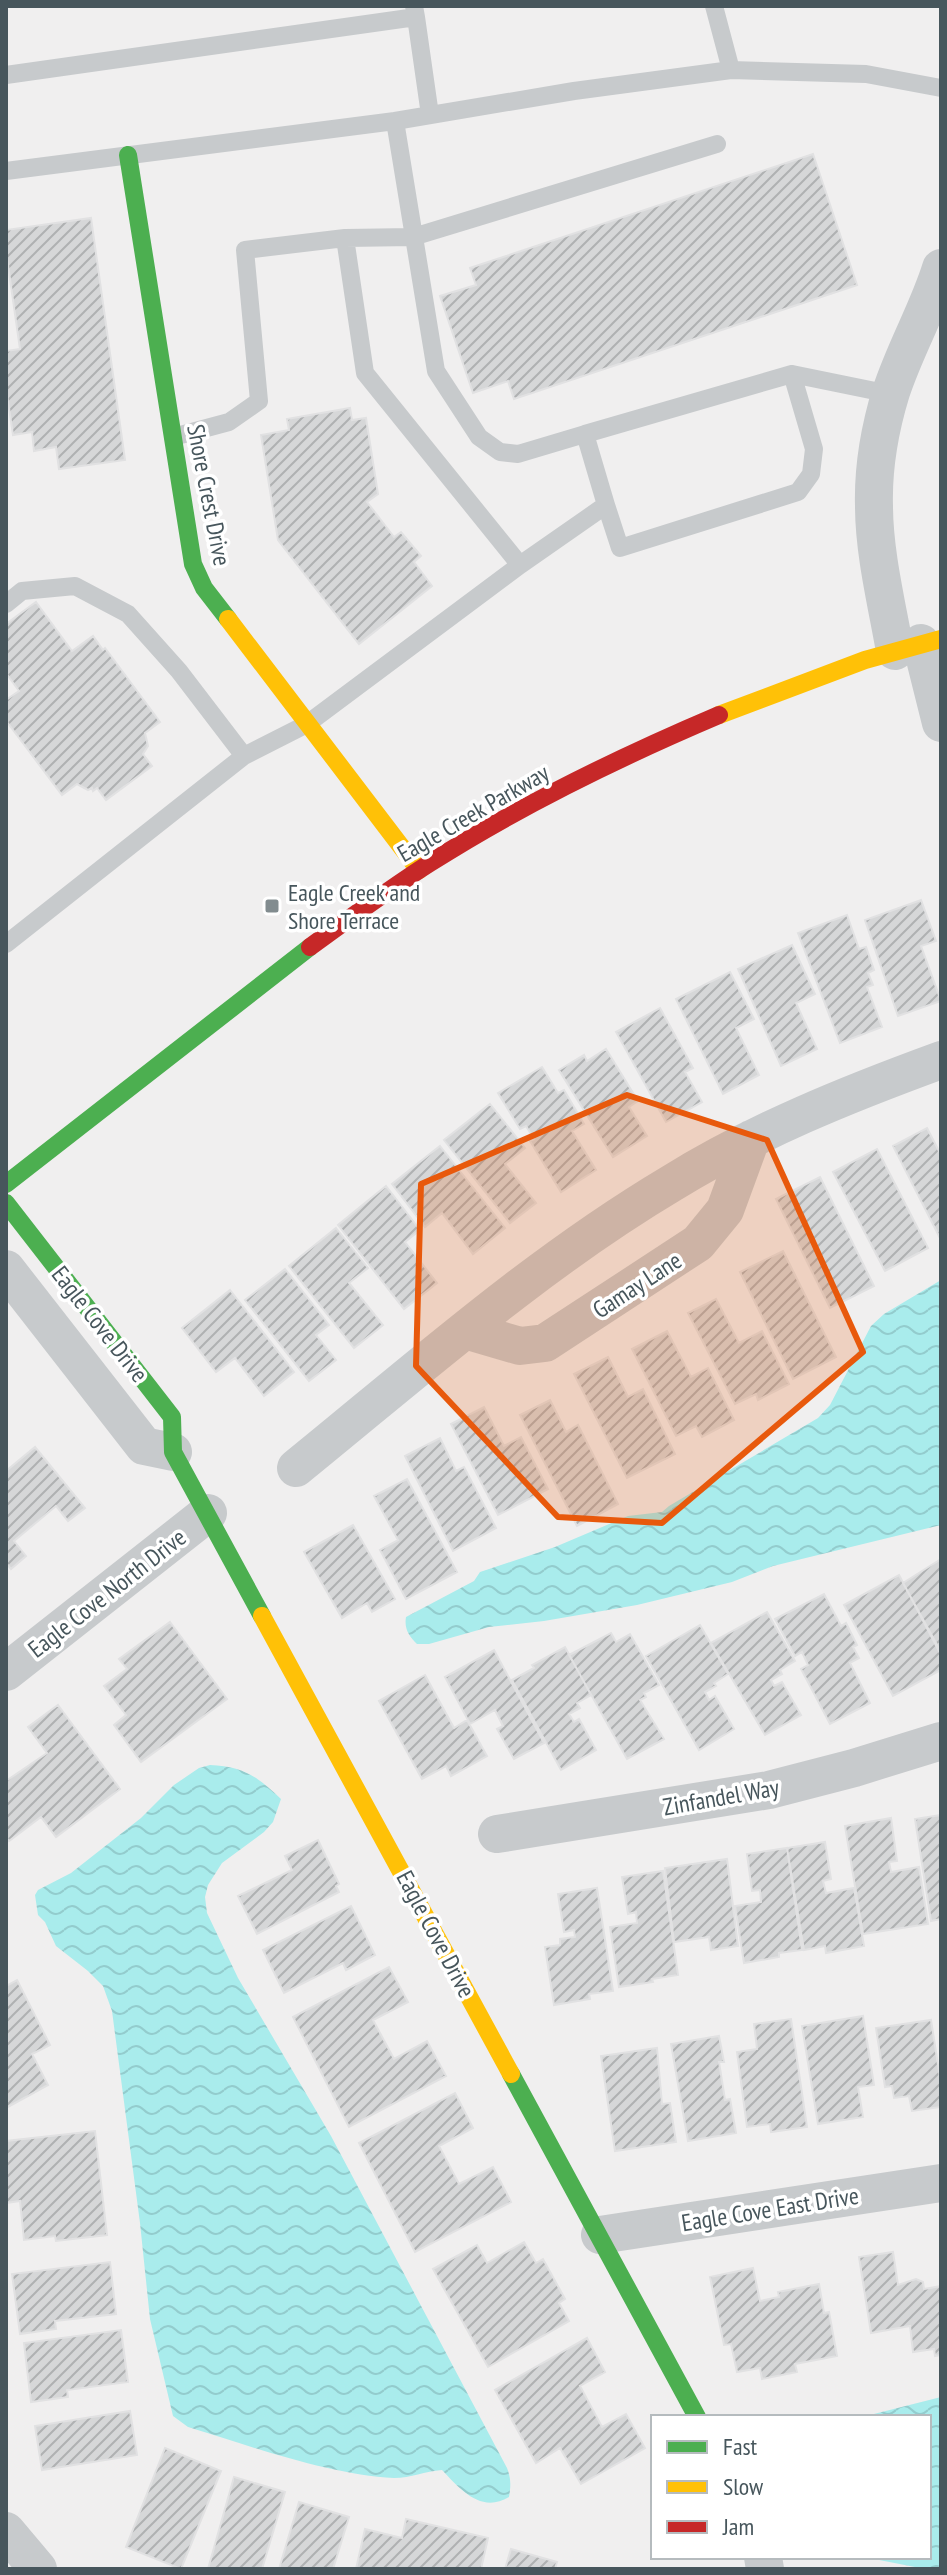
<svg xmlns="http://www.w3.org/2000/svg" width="947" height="2575" font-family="'PT Sans Narrow',sans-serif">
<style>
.water{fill:url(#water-waves)}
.building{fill:url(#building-hatch);stroke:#e1e1e2;stroke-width:2}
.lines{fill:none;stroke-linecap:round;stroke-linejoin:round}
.lane{stroke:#c7cacc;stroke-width:18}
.street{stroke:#c7cacc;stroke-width:38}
.fast{stroke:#4caf50;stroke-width:18}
.slow{stroke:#ffc107;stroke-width:18}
.jam{stroke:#c62828;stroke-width:18}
.marked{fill:#e8590c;fill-opacity:0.2;stroke:#e8590c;stroke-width:6;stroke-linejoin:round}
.poi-dot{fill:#828c8f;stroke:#fff;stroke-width:3}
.labels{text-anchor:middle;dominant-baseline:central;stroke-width:7;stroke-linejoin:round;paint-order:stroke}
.street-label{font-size:24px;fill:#47565c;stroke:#fff}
.poi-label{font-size:24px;fill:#47565c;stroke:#fff;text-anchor:start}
</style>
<defs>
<pattern id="water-waves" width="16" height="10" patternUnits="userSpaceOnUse" patternTransform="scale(2)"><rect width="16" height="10" fill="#a9ecec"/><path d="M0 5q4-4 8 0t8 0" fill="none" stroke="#93cccd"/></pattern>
<pattern id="building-hatch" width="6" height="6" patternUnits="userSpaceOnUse" patternTransform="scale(2)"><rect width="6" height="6" fill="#d6d7d8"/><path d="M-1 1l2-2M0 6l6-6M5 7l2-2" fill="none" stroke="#afb1b2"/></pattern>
</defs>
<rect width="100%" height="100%" fill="#f0efef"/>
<path class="water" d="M941 1280V1525L773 1566 732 1582 637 1605 544 1621 489 1627 429 1644H417C409 1636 404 1629 406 1617L474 1581 480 1572 555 1547 628 1516 662 1512 669 1506 818 1418 830 1405 871 1326 884 1314Z
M210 1765C243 1766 258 1777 281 1799L273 1822 264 1832 222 1863 208 1885 205 1897 207 1913 238 1978 331 2136 507 2468C511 2478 511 2486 509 2497 481 2514 460 2489 442 2470 425 2471 411 2478 394 2478 330 2475 250 2446 188 2427L173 2416 150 2319 140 2223 112 2011 103 1986 88 1971 56 1946 45 1922 38 1915 35 1895 38 1890 71 1873 141 1818 174 1785 199 1768Z
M941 2397V2569H925L864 2557H929V2417H862Z"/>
<path class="building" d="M813 154 857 285 514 399 508 381 473 393 440 296 476 285 470 268Z
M91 218 125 460 59 469 56 447 34 451 32 432 13 435 6 388V351L20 349 6 251V230Z
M350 408 352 420 366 418 378 494 367 502 394 537 401 532 421 556 414 562 432 586 359 644 278 540 261 435 289 430 287 419Z
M36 602 72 651 93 636 103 650 105 648 160 722 145 733 148 746 143 754 152 766 106 800 97 788 93 791 92 788 88 790 77 784 62 795 7 722 6 700 19 691 6 673V624Z
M921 900 936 941 921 946 941 1001 898 1016 865 920Z
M847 915 859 949 866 947 874 970 868 973 873 985 867 987 882 1027 840 1043 798 933Z
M792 945 815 994 796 1003 817 1049 781 1066 738 969Z
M730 972 754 1019 736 1028 759 1075 723 1094 676 999Z
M660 1008 693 1068 685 1072 702 1102 666 1122 616 1032Z
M606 1049 638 1101 629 1107 647 1136 613 1157 559 1070 584 1055 587 1061Z
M542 1067 558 1093 564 1090 584 1124 572 1131 596 1170 561 1192 530 1141 534 1139 526 1126 520 1129 498 1093Z
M490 1104 525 1148 505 1164 536 1203 510 1223 444 1140Z
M927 1128 941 1155V1240L893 1146Z
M440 1146 505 1228 473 1254 442 1213 425 1227 392 1184Z
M877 1149 928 1248 885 1271 833 1172Z
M820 1177 874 1286 830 1308 776 1199Z
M386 1186 420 1230 405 1242 437 1283 404 1309 338 1225Z
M336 1228 368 1268 349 1283 383 1325 354 1348 289 1266Z
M783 1251 836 1357 793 1379 740 1272Z
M285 1269 329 1325 316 1335 336 1360 309 1381 245 1300Z
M230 1290 294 1372 264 1396 235 1358 216 1372 182 1328Z
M716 1299 739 1343 762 1331 789 1384 758 1400 756 1394 735 1404 688 1313Z
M667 1331 691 1377 708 1368 734 1420 702 1437 696 1426 676 1436 632 1349Z
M608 1357 628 1397 643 1389 675 1454 627 1478 574 1374Z
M550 1400 566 1432 578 1425 618 1504 577 1526 520 1415Z
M484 1407 504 1446 521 1437 548 1489 498 1515 451 1424Z
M440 1438 456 1471 464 1467 496 1528 453 1551 405 1456Z
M35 1447 85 1508 68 1521 56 1506 14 1541 26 1556 11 1569 6 1563V1471Z
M407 1479 457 1572 406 1599 380 1550 398 1540 374 1496Z
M353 1525 395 1599 372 1612 367 1603 342 1618 304 1552Z
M941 1559V1652L903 1583Z
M899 1575 941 1655V1670L893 1696 844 1605Z
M824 1594 841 1626 846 1623 857 1645 853 1647 859 1658 850 1663 870 1703 830 1724 801 1669 808 1665 802 1652 795 1656 775 1619Z
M767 1612 795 1661 780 1670 782 1674 771 1680 774 1686 782 1682 801 1715 765 1735 711 1643Z
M170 1622 227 1699 141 1762 114 1725 126 1715 104 1686 127 1669 119 1659Z
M700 1625 728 1674 714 1683 716 1686 705 1692 709 1700 715 1696 734 1729 699 1750 646 1656Z
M611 1633 616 1642 630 1634 659 1685 644 1693 646 1697 640 1700 664 1739 627 1759 569 1655Z
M565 1647 591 1695 577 1703 580 1708 569 1714 574 1722 579 1719 596 1750 561 1770 512 1680 534 1668 532 1665Z
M494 1650 544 1743 514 1759 497 1729 503 1726 495 1710 470 1724 445 1677Z
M425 1675 454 1728 467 1720 487 1756 451 1776 446 1766 422 1779 379 1701Z
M58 1705 120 1789 56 1837 41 1817 9 1841 6 1837V1781L47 1753 28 1727Z
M941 1815V1919L931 1921 915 1819Z
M891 1818 897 1861 889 1862 891 1872 919 1867 928 1924 863 1934 845 1826Z
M318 1840 339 1884 336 1886 339 1892 257 1934 238 1896 292 1870 285 1856Z
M825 1842 831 1879 823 1881 826 1893 854 1888 864 1946 826 1953 825 1946 804 1950 787 1848Z
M787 1848 802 1950 779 1953V1957L744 1963 735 1906 761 1902 760 1890 752 1891 747 1854Z
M727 1859 738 1946 711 1950 709 1937 674 1942 665 1868Z
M663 1871 678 1975 652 1979 653 1982 619 1987 610 1927 637 1923 636 1912 628 1914 622 1877Z
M597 1888 613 1991 589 1994 590 1999 554 2005 545 1947 560 1945V1939L575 1937 574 1930 564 1932 558 1894Z
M351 1906 375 1955 346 1970 343 1963 284 1993 263 1950Z
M389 1967 408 2002 373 2020 394 2059 427 2041 446 2076 349 2127 293 2017Z
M17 1980 50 2045 32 2054 48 2085 6 2108V1986Z
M863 2016 874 2085 858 2087 863 2117 818 2124 802 2026Z
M791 2019 807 2127 771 2132 770 2124 747 2127 737 2052 757 2049 754 2024Z
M931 2020 941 2084V2107L912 2111 909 2096 894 2098 892 2086 885 2087 876 2028Z
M719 2036 724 2062H719L725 2100 730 2099 736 2133 688 2141 671 2044Z
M657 2048 662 2104 670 2103 676 2142 615 2151 601 2056Z
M455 2093 473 2128 439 2146 459 2184 493 2167 511 2202 415 2252 359 2143Z
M95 2131 107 2235 56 2241 55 2236 24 2240 20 2201 6 2203V2141Z
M524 2242 536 2263 543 2259 565 2299 559 2303 569 2321 488 2367 433 2269 477 2245 487 2263Z
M893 2252 898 2285 916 2279 923 2282 924 2289 941 2286V2355L935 2356 934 2349 913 2352 910 2326 871 2333 859 2257Z
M110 2262 116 2314 55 2321 56 2329 20 2334 12 2274Z
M753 2268 760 2301 779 2297 778 2292 819 2284 824 2313 829 2312 837 2356 795 2364 797 2372 762 2379 760 2368 737 2372 731 2344 724 2345 710 2277Z
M121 2330 128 2382 67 2390 68 2397 31 2402 24 2343Z
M587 2338 605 2372 580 2386 602 2427 626 2414 645 2448 581 2484 560 2448 536 2463 495 2390Z
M130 2411 137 2455 42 2470 35 2426Z
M165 2448 221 2471 181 2569 126 2547Z
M234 2477 285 2492 262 2569H208Z
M299 2502 349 2517 333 2569H279Z
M406 2519 488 2538 481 2569H356L365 2529 402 2538Z
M511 2549 557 2562 555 2569H505Z"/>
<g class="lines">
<path class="lane" d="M714 6 731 70
M416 17 430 115
M6 75 416 17 414 6
M395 121 574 91 731 70 866 74 941 88
M6 171 395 121 436 371 479 437 500 452 518 454 585 434 606 505
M345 238 413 237 717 144
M585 434 792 374
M520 565 606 505 620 548 798 492 811 474 814 449 792 374 890 394
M6 604 22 591 75 586 128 614 179 671 244 756
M6 944 244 756 307 724 520 565 365 373 345 238 245 250 259 401 229 422 173 437"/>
<path class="street" d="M921 643 941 723
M895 651C887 605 874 553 874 506 873 469 880 428 891 392 905 349 928 310 941 268
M6 1269 144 1446 173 1452
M465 1330 520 1346 545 1343 698 1243 725 1210 751 1139
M296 1468C418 1369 536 1264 672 1183 756 1131 848 1094 941 1060
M6 1672 208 1513
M497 1834 769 1790 854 1768 941 1741
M600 2235 941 2183
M6 2531 38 2569
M763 2557 765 2569"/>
<path class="fast" d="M128 155 193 564 204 588 228 619
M6 1184 310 947
M6 1203 172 1417 173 1452 262 1616
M511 2074 697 2417"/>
<path class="slow" d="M228 619 419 870
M719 715 865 660 941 639
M262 1616 511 2074"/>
<path class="jam" d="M310 947C350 918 389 889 430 863 521 805 620 757 719 715"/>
</g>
<path class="marked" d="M627 1095 767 1140 863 1352 662 1523 558 1517 416 1366 421 1184Z"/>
<rect class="poi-dot" x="264" y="898" width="16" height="16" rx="4"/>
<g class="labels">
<g class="street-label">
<text transform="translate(209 495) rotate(79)">Shore Crest Drive</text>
<text transform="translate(473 813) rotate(-30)">Eagle Creek Parkway</text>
<text transform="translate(637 1285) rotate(-33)">Gamay Lane</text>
<text transform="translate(100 1324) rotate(52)">Eagle Cove Drive</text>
<text transform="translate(107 1593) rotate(-38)">Eagle Cove North Drive</text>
<text transform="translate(721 1797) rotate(-10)">Zinfandel Way</text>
<text transform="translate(436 1934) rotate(62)">Eagle Cove Drive</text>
<text transform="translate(770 2209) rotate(-9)">Eagle Cove East Drive</text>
</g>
<g class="poi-label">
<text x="288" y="892">Eagle Creek and<tspan x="288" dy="28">Shore Terrace</tspan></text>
</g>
</g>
<rect width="947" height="2575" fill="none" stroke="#47565c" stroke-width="16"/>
<rect x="651" y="2415" width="280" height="144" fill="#ffffff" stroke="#b5bbbe" stroke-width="2"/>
<rect x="667" y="2441" width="40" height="12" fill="#4caf50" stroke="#b5bbbe" stroke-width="2"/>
<text x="723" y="2455" font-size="24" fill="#47565c">Fast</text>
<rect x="667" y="2481" width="40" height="12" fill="#ffc107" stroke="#b5bbbe" stroke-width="2"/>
<text x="723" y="2495" font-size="24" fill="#47565c">Slow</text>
<rect x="667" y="2521" width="40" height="12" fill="#c62828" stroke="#b5bbbe" stroke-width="2"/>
<text x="723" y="2535" font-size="24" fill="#47565c">Jam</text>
</svg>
